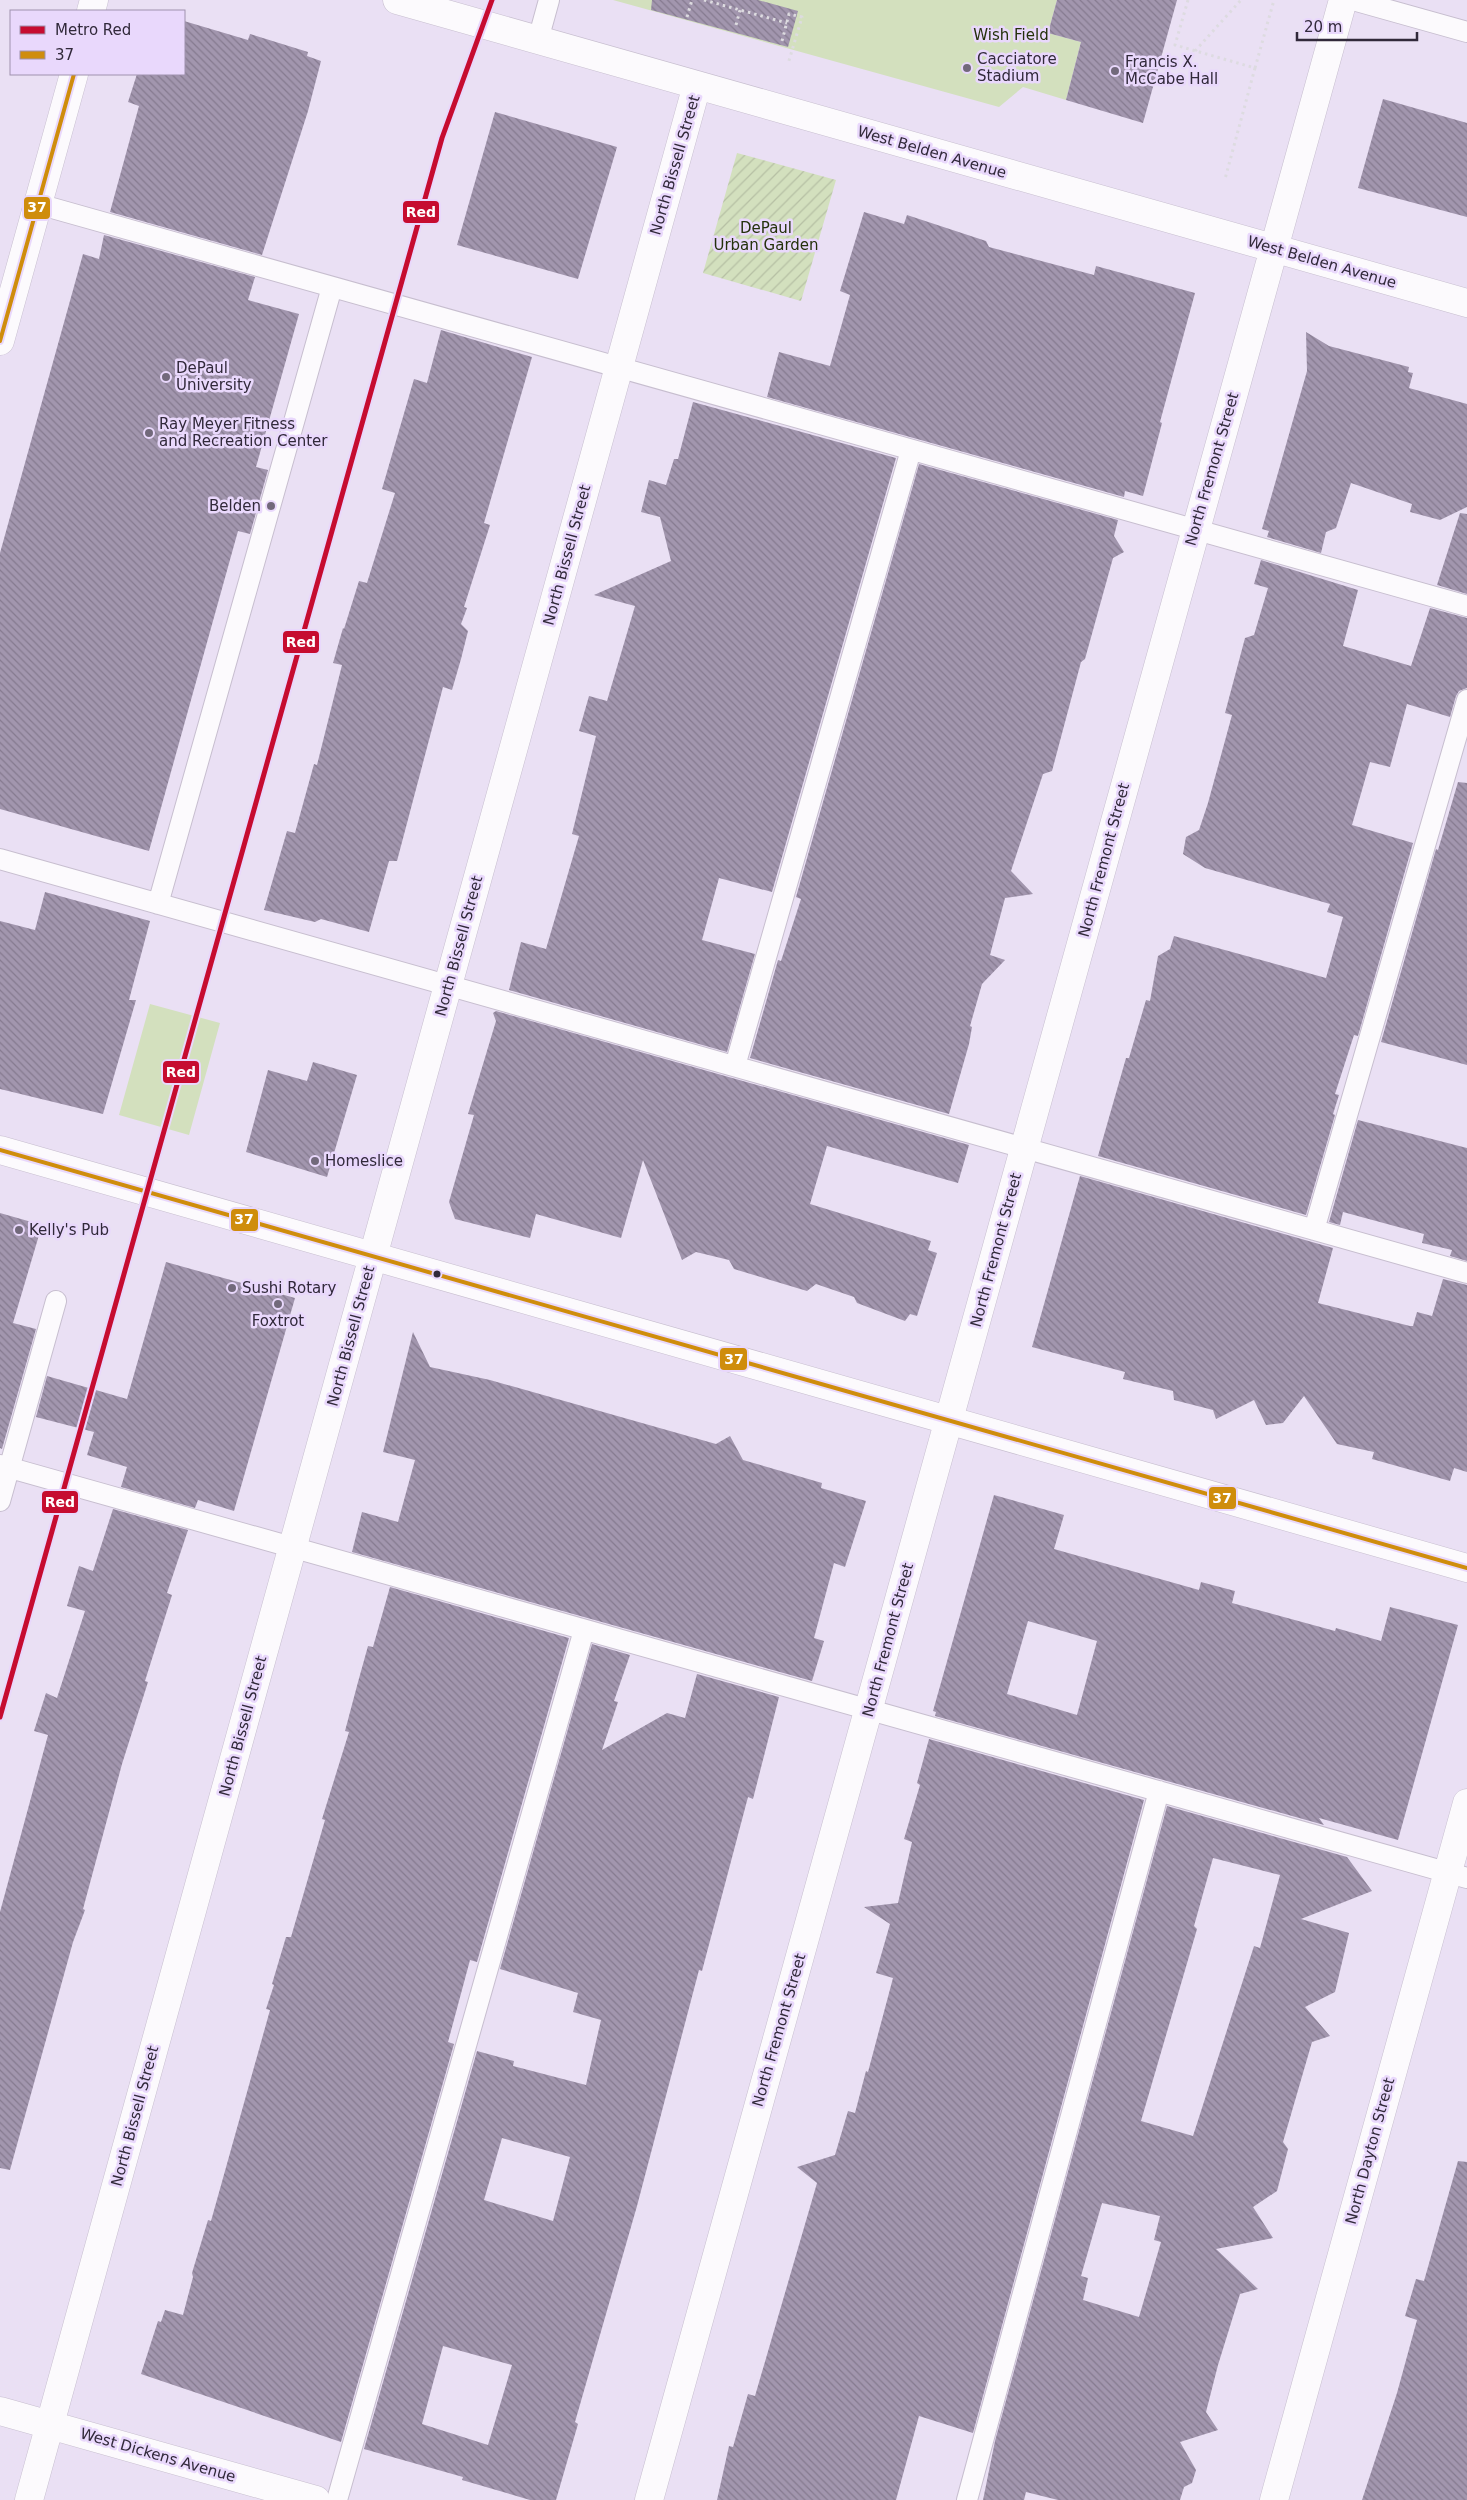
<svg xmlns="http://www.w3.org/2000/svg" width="1467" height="2500" font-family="'DejaVu Sans',sans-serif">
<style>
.park{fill:#d3e0be}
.garden{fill:url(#garden-furrows)}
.building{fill:url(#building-back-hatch);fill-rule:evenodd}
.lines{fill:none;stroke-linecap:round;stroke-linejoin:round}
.service-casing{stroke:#c7becf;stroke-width:22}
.minor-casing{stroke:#c7becf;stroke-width:29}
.tertiary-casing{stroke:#c7becf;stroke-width:29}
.path{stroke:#dddbe0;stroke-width:3;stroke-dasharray:2.5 4;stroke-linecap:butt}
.service{stroke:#fcfafd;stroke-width:20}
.minor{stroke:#fcfafd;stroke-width:28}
.tertiary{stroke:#fcfafd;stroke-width:28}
.bus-1-casing{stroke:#e9d8fc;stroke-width:8}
.bus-1{stroke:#cf8d0c;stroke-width:4}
.metro-1-casing{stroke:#e9d8fc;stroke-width:9}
.metro-1{stroke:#c60c30;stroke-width:5}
.poi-dot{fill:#72697b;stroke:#e9d8fc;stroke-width:2}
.bus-dot{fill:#31293a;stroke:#e9d8fc;stroke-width:2}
.labels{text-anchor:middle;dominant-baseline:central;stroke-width:5;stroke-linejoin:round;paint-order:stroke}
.park-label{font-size:15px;fill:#24310b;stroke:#e9d8fc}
.poi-label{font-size:15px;fill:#31293a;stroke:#e9d8fc;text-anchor:start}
.street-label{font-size:15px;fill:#31293a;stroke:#e9d8fc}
.line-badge{stroke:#e9d8fc;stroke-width:2}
.badge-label{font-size:14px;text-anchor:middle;font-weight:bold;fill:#fff}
</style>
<defs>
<pattern id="garden-furrows" width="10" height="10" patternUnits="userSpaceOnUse" patternTransform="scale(1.25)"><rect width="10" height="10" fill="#d3e0be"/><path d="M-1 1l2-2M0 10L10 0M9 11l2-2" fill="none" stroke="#b6c0a4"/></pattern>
<pattern id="building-back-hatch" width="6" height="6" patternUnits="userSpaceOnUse" patternTransform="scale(1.25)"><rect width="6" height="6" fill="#a296ae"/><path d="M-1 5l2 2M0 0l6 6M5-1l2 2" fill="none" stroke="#857a8f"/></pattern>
</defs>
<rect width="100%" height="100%" fill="#eae0f4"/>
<path class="park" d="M613 0H1057L1048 33 1081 42 1066 100 1023 87 999 107Z
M150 1004 220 1023 189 1135 119 1115Z"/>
<path class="garden" d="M737 153 836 180 801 301 703 273Z"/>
<path class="building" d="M652 0H758L798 11 788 47 651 10Z
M1057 0H1177L1143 123 1066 100 1081 42 1048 33Z
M184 21 248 40 250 34 308 52 307 56 321 61 308 111 262 255 110 212 139 106 128 102 137 74H184Z
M1383 99 1467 123V217L1358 188Z
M495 112 617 147 578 279 457 245Z
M864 212 904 224 907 215 986 241 989 247 1094 275 1096 266 1195 293 1160 422 1162 423 1143 496 1125 491 1124 497 767 397 779 352 830 366 850 295 840 291Z
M104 235 255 277 248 300 299 314 256 467 268 470 250 534 238 531 149 851 0 809V553L83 254 99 259Z
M441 330 532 357 484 523 490 525 464 607 467 608 461 624 468 631 461 659 452 690 443 687 397 861H389L369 932 321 919 315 922 264 910 287 831 295 833 314 764 317 765 342 665 333 663 343 628 344 629 359 581 367 583 395 493 382 489 414 379 427 383Z
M1306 332 1329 346 1409 367 1408 372 1413 373 1409 388 1467 404V507L1440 520 1410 512 1412 504 1351 483 1336 528 1326 532 1321 553 1267 537 1269 531 1262 529 1307 371Z
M693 402 896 458 772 892 719 878 702 940 755 954 727 1052 509 990 521 942 546 949 579 836 572 834 596 736 579 731 589 696 607 701 635 606 594 595 671 561 660 517 641 512 649 480 666 485 674 459H678Z
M919 464 1118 520 1114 536 1124 552 1113 558 1085 659 1081 662 1052 771 1043 774 1011 871 1033 894 1005 898 990 955 1005 960 982 984 970 1026 972 1027 969 1044 949 1114 750 1058 778 960 781 961 801 899 796 897Z
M1460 513 1467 514V594L1437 585Z
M1261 560 1358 590 1343 646 1411 666 1430 608 1467 618V688L1459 691 1456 696 1450 717 1407 704 1390 767 1370 762 1352 825 1413 843 1358 1036 1354 1035 1335 1094 1339 1095 1333 1114 1335 1115 1306 1215 1098 1156 1126 1058H1129L1146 1000 1150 1001 1158 956 1170 949 1174 936 1326 978 1343 917 1327 912 1330 904 1205 868 1183 854 1186 837 1199 830 1208 803 1232 715 1225 713 1245 638 1254 635 1268 588 1254 584Z
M1458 782 1467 783V1065L1381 1042 1436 849 1438 850Z
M45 892 150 921 129 1000H136L103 1114 0 1089V921L35 930Z
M496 1011 969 1145 958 1183 827 1146 810 1204 931 1241 928 1250 937 1253 917 1316 910 1314 905 1321 857 1303 854 1297 816 1284 807 1291 734 1269 729 1260 696 1252 682 1260 643 1160 621 1238 536 1214 530 1238 455 1219 449 1202 474 1115 468 1114 496 1021 493 1013Z
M313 1062 357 1075 327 1177 246 1152 268 1070 307 1081Z
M1358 1120 1467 1148V1261L1450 1256 1452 1250 1422 1243 1424 1234 1343 1212 1340 1225 1329 1222Z
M1080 1176 1333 1248 1318 1303 1410 1326H1413L1417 1312 1432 1316 1443 1279 1467 1285V1472L1454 1468 1450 1481 1372 1459 1374 1452 1337 1444 1304 1396 1283 1423 1266 1425 1254 1400 1216 1419 1213 1410 1174 1400 1173 1391 1123 1379 1125 1372 1032 1347Z
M0 1213 42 1225 13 1323 36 1329 2 1449 0 1448Z
M166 1262 295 1298 234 1511 198 1500 195 1508 121 1487 127 1467 87 1455 94 1432 36 1417 47 1376 127 1399Z
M413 1332 430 1367 490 1380 716 1444 730 1436 743 1460 822 1483 821 1488 866 1501 845 1567 834 1563 814 1638 824 1641 812 1681 352 1552 362 1512 398 1522 415 1460 383 1452Z
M994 1495 1064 1515 1054 1549 1199 1590 1201 1582 1235 1591 1232 1603 1335 1631 1336 1628 1381 1641 1390 1607 1458 1625 1398 1840 1319 1818 1324 1825 935 1716 936 1712 933 1711ZM1028 1621 1097 1641 1077 1715 1007 1694Z
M113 1509 188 1530 167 1593 172 1595 145 1681 148 1682 122 1764 83 1909 85 1910 73 1942 10 2170 0 2168V1912L48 1735 34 1731 46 1693 57 1698 85 1611 67 1606 79 1566 93 1571Z
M390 1587 569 1638 477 1962 470 1960 448 2042 454 2044 341 2442 141 2374 158 2321 161 2322 165 2310 183 2315 193 2277 192 2273 208 2220 211 2221 270 2010 266 2009 274 1985 272 1984 286 1937H291L325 1820 322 1819 349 1732 345 1731 358 1682 368 1646 373 1647Z
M592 1644 630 1655 614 1701 618 1702 602 1750 667 1713 685 1718 697 1674 779 1697 753 1799 748 1797 702 1971 699 1970 637 2206 575 2422 578 2424 556 2500H530L462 2480 463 2477 364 2449 477 2051 514 2061 513 2066 586 2085 601 2020 573 2012 578 1993 500 1969ZM502 2138 570 2157 553 2221 484 2200ZM443 2346 512 2365 488 2445 422 2424Z
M929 1739 1144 1800 973 2433 919 2416 896 2500H717L729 2446 733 2447 748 2394 755 2396 817 2183 797 2167 835 2155 848 2111 855 2113 866 2071 868 2072 893 1978 876 1973 890 1924 864 1907 898 1903 912 1842 904 1839 920 1785 917 1783Z
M1167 1806 1347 1857 1372 1891 1301 1919 1349 1933 1335 1992 1305 2007 1330 2036 1312 2042 1283 2142 1288 2149 1277 2191 1253 2207 1273 2238 1216 2249 1258 2289 1240 2294 1218 2365 1206 2412 1218 2430 1180 2442 1196 2470 1192 2483 1184 2487 1180 2500H1058L1026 2492 1024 2500H983L995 2441ZM1213 1858 1280 1875 1260 1948 1254 1946 1193 2136 1141 2121 1197 1929 1194 1926ZM1102 2203 1160 2216 1154 2240 1161 2242 1139 2317 1083 2300 1088 2278 1081 2276Z
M1458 2161 1467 2162V2500H1362L1397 2393 1417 2320 1405 2316 1416 2279 1424 2281Z"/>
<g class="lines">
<g class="service-casing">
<path id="service" d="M1353 0 1467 32
M538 40 549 0
M38 204 1467 606
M0 859 1467 1273
M158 904 332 287
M735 1066 911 450
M1314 1230 1467 700
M0 1465 1467 1878
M0 1501 56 1301
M337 2500 584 1630
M967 2500 1159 1791"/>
</g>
<g class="minor-casing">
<path id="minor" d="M397 0 1467 303
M0 2411 316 2500
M29 2500 697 85
M649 2500 1343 0
M1274 2500 1467 1803"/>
</g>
<g class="tertiary-casing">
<path id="tertiary" d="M91 11 94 0
M0 341 74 74
M0 1150 1467 1568"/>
</g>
<path class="path" d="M704 0 787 23
M1188 0 1175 45 1255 68 1225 179
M687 17 692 0
M736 25 740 10
M782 41 789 14 802 17 788 64
M1195 51 1241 0
M1255 68 1274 0"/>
<use href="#service" class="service"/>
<use href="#minor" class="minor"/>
<use href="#tertiary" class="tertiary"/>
<g class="bus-1-casing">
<path id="bus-1" d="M0 341 74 74
M0 1150 1467 1568"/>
</g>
<use href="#bus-1" class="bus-1"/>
<g class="metro-1-casing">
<path id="metro-1" d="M0 1717 442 138 492 0"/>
</g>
<use href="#metro-1" class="metro-1"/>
</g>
<g class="poi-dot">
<circle cx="967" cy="68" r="5"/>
<circle cx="1115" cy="71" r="5"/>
<circle cx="166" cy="377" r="5"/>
<circle cx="149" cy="433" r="5"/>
<circle cx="271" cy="506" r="5"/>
<circle cx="315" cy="1161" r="5"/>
<circle cx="19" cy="1230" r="5"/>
<circle cx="232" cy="1288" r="5"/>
<circle cx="278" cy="1304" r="5"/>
</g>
<circle class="bus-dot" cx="437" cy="1274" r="4.5"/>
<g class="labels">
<g class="park-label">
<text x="1011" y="35">Wish Field</text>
<text x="766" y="228">DePaul<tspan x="766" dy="17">Urban Garden</tspan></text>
</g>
<g class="poi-label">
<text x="977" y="59">Cacciatore<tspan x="977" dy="17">Stadium</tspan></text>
<text x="1125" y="62">Francis X.<tspan x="1125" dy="17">McCabe Hall</tspan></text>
<text x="176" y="368">DePaul<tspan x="176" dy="17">University</tspan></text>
<text x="159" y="424">Ray Meyer Fitness<tspan x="159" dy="17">and Recreation Center</tspan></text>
<text x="261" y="506" text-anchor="end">Belden</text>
<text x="325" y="1161">Homeslice</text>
<text x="29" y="1230">Kelly's Pub</text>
<text x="242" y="1288">Sushi Rotary</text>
<text x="278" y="1321" text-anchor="middle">Foxtrot</text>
</g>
<g class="street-label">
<text transform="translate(932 152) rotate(16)">West Belden Avenue</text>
<text transform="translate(675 165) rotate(-74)">North Bissell Street</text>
<text transform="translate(1322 262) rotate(16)">West Belden Avenue</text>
<text transform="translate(1212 469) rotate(-74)">North Fremont Street</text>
<text transform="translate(567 555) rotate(-75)">North Bissell Street</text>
<text transform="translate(1104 860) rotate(-75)">North Fremont Street</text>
<text transform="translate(459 946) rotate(-75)">North Bissell Street</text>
<text transform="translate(996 1250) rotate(-75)">North Fremont Street</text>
<text transform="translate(351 1336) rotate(-75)">North Bissell Street</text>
<text transform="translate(888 1640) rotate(-75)">North Fremont Street</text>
<text transform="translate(243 1726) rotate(-75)">North Bissell Street</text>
<text transform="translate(779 2030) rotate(-74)">North Fremont Street</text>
<text transform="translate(135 2116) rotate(-75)">North Bissell Street</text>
<text transform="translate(1370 2151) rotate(-75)">North Dayton Street</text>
<text transform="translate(158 2455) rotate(16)">West Dickens Avenue</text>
</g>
</g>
<g class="line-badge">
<rect x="23" y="196" width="28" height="24" rx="5" fill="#cf8d0c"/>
<rect x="402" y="200" width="38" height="24" rx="5" fill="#c60c30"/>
<rect x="282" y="630" width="38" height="24" rx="5" fill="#c60c30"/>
<rect x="162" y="1060" width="38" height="24" rx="5" fill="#c60c30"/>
<rect x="230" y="1208" width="29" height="24" rx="5" fill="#cf8d0c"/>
<rect x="719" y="1347" width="29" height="24" rx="5" fill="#cf8d0c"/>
<rect x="1208" y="1486" width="29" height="24" rx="5" fill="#cf8d0c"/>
<rect x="41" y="1490" width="38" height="24" rx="5" fill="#c60c30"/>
</g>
<g class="badge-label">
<text x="37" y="212">37</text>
<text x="421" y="217">Red</text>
<text x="301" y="647">Red</text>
<text x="181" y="1077">Red</text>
<text x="244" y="1224">37</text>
<text x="734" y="1364">37</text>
<text x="1222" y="1503">37</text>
<text x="60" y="1507">Red</text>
</g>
<rect x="10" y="10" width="175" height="65" fill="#e9d8fc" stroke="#9f92ae"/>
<rect x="20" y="26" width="25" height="8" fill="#c60c30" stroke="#9f92ae"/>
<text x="55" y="35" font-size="15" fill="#31293a">Metro Red</text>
<rect x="20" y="51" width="25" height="8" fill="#cf8d0c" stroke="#9f92ae"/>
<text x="55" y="60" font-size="15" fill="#31293a">37</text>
<path d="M1297 32v8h120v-8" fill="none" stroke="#31293a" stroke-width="2.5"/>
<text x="1304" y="32" font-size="15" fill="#31293a" stroke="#e9d8fc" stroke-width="4" paint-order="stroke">20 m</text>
</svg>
